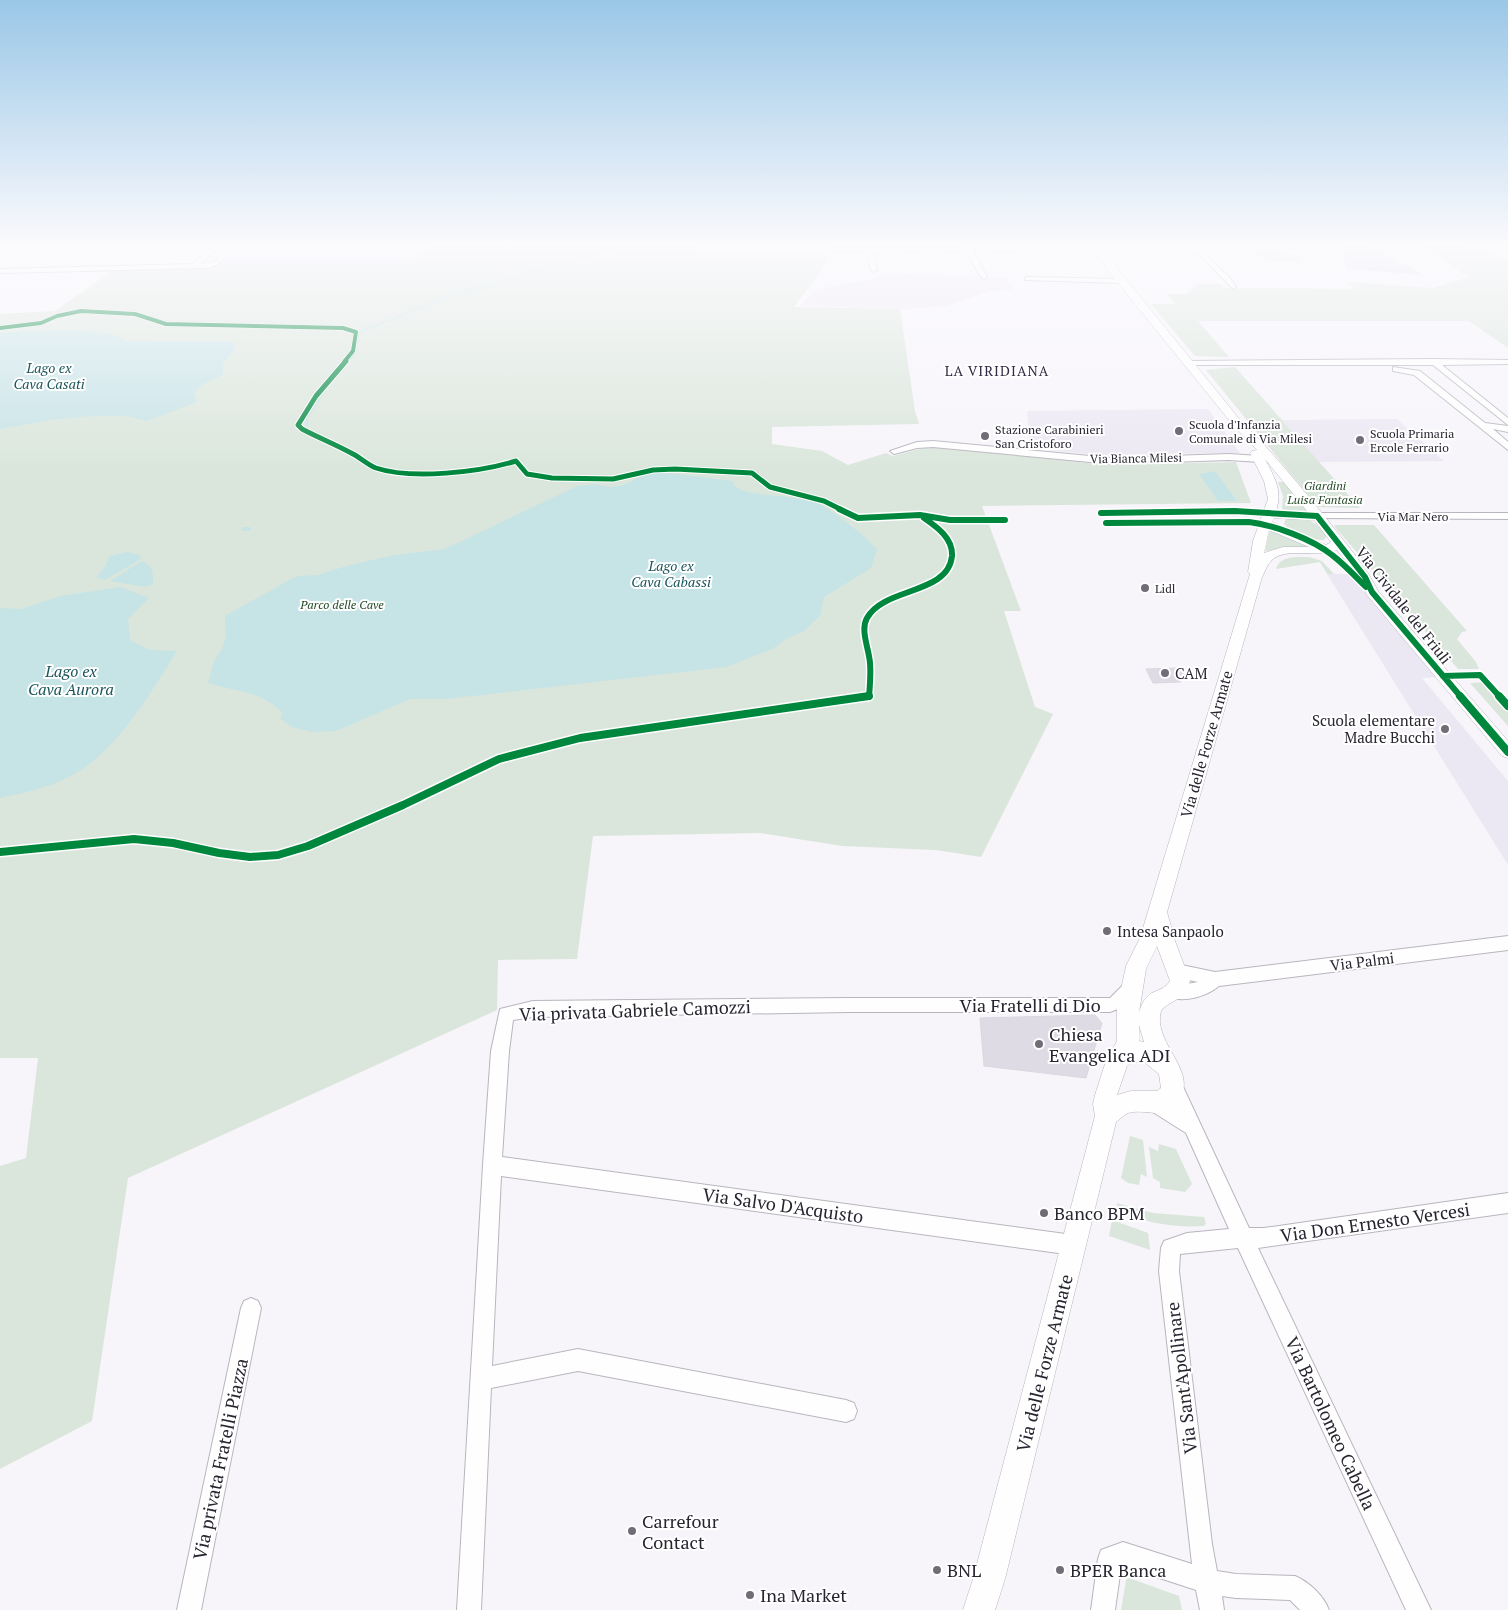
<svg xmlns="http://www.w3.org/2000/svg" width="1508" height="1610" font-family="'PT Serif',serif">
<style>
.built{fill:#ece8f3}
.green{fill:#dae6db}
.water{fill:#c6e3e6}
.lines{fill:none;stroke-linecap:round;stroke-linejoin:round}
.stream-far2{stroke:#c6e3e6;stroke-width:2}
.stream-far1{stroke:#c6e3e6;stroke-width:2.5}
.stream{stroke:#c6e3e6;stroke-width:4}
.building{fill:#dedbe4;stroke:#dad7e0}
.minor-casing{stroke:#b8b5be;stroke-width:2}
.tertiary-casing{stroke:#b8b5be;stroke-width:1}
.minor{fill:#fefefe;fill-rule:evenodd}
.tertiary{fill:#fefefe;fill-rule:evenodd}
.cycleway-far3-casing{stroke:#fff;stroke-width:5}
.cycleway-far2-casing{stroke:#fff;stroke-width:7}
.cycleway-far1-casing{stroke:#fff;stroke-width:9}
.cycleway-casing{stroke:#fff;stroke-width:11}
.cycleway-far3{stroke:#00873e;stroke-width:4}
.cycleway-far2{stroke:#00873e;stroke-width:5}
.cycleway-far1{stroke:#00873e;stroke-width:6}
.cycleway{stroke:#00873e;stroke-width:8}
.poi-dot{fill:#706d77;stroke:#fff;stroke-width:2}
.labels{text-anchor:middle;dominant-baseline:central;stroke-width:4;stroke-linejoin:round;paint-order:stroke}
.far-poi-label{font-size:12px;fill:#282430;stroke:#fff;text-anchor:start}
.far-street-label{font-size:12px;fill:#282430;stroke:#fff}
.far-park-label{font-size:12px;font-style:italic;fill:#234925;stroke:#fff}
.far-water-label{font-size:14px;font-style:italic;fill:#1c565b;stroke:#fff}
.far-neighbourhood-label{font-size:14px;letter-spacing:1px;fill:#342943;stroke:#fff}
.street-label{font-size:15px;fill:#282430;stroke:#fff}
.poi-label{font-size:15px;fill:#282430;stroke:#fff;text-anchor:start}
.water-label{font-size:16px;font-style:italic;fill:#1c565b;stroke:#fff}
.near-street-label{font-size:18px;fill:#282430;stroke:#fff}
.near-poi-label{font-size:18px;fill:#282430;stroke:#fff;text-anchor:start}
</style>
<rect width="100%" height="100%" fill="#f7f5fa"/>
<path class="built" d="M244 245H429L410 262 224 263Z
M881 273 1005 278 1012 290 990 291 946 306 903 309 801 306 810 295 819 289 874 279Z
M1208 409 1240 453 1098 455 1030 448 1027 411Z
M1397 419 1444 461 1319 462 1282 420Z
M1327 574H1350L1367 587 1442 677 1422 678 1508 781V865Z"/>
<path class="green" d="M429 245H696V255L826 252 827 263 794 307 900 309 915 411 919 424 772 427V444L822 451 848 465 886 453 893 456 923 448H942L1107 465 1236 462 1251 503 982 506 1021 611H1004L1035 707 1053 714 981 857 936 850 842 846 760 833 593 836 577 959 498 960 497 1010 128 1178 92 1421 0 1469V1166L26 1158 38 1058H0V314L55 311 115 269H193L224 263 410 262Z
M1421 245 1478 247 1508 264V348L1469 321H1198L1229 357 1195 356 1151 304H1175L1167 294H1187L1197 284H1221L1224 288 1355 289 1347 282 1434 288 1469 277Z
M1251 251H1277L1296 255 1301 263 1264 260Z
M1235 367 1360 508 1318 507 1206 370Z
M1278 482H1284L1308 513 1282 511 1283 496Z
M1286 518C1308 519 1313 518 1327 536L1324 540C1310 540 1293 534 1284 524Z
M1336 525H1374L1467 631 1462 632 1457 639 1476 662 1479 669H1458L1334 526Z
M1269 530 1309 547 1265 551Z
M1309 557 1322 561 1334 574H1327L1320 562 1276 569C1280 555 1297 557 1309 557Z
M1488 682 1493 684 1508 698V726L1470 683Z
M1130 1136 1143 1140 1147 1177 1141 1174 1139 1185 1128 1183 1121 1178Z
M1159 1144 1176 1149 1192 1184 1185 1192 1160 1188V1182L1153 1178 1149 1147 1158 1151Z
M1117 1203 1153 1213 1204 1217 1206 1223 1204 1226C1174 1228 1148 1223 1119 1212L1117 1208Z
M1112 1220 1148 1233 1150 1250 1109 1236Z
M1129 1578 1179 1596 1182 1610H1121L1126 1580Z"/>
<path class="water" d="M22 331C52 331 101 326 126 341L233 342 235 349 223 363V375L202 385 194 393 197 402 147 421 125 416H93L51 420 0 429V333Z
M1215 471 1237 501H1218L1199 474Z
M660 472 732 481 735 486 743 491C766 496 790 496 812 501 829 506 865 536 877 549L871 568 824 597 820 616 804 631 788 638 772 649 726 667 446 699H410L336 731 313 732 292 727 280 718 283 713C258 689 239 693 208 683L214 661 222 649 226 636 225 616 291 579 299 576 317 575 350 565 395 555 445 549 577 486 595 484 609 487 620 486 631 482 644 474Z
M127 552 140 555 141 559 105 580 97 577 105 566 110 556Z
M142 561C152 565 154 573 153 584L145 587 110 581Z
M120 587 149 598 128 619 130 640 150 650 177 651C149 695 117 752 69 777 48 788 23 793 0 798V608L21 609 61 596Z"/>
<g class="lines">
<path class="stream-far2" d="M356 350 359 333 362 331 437 301 620 246
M348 362 355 353"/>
<path class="stream-far1" d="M329 385 349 361
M307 425V417L326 388"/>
<path class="stream" d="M244 529H249"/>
</g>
<path class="building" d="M1372 246 1393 258 1420 274 1347 268 1342 247Z
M1180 668 1184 676 1180 682 1153 683 1146 669Z
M1095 1015 1102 1023 1086 1078 984 1066 980 1018Z"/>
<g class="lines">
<g class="minor-casing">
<path id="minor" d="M5 245H11L0 253V248Z
M215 245H221L200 264 214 262 232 245H238L218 264 208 268 0 273V269L192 264Z
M962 245H968L970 247 1305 245 1287 250H1201L1229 277 1236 287 1233 289 1198 253 1191 250 973 251 987 277 984 279 981 277 966 251 873 252 877 270 874 272 871 270 867 252H829L826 250 829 248H964Z
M1480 245H1487L1508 257V262Z
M1027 277 1121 279 1124 281 1121 283 1025 280V278Z
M1433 359 1508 360V364L1442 365 1508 418V425L1433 365H1189L1185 363 1189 361Z
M1393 367 1420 371 1485 423 1508 426V432L1493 429 1508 442V450L1414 375 1393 371Z
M933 441 1111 458 1229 454 1260 456 1264 459 1260 462 1229 460 1111 464 933 447 917 448 894 454 890 451 917 442Z
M1317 513H1508V519L1314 518V514Z
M1508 936V950L1219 986C1207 996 1185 1003 1169 997L1167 992 1169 987 1198 982 1171 976 1169 971 1171 966 1177 964 1215 972Z
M1131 981 1137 983 1139 988C1133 1001 1123 1008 1110 1012H849L533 1017 513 1020 509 1051 502 1157 1073 1235 1080 1238 1083 1245 1080 1252 1073 1255 501 1176 492 1366 578 1349 846 1400 854 1403 857 1411 854 1419 846 1422 578 1371 491 1388 481 1610H457L483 1165 491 1051 500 1009 533 1001 849 998H1110L1125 983Z
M1172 1074 1178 1076 1249 1228H1264L1508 1193V1213L1258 1248 1431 1610H1406L1238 1248 1180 1254 1179 1271 1212 1544 1217 1571 1236 1574 1295 1576C1309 1582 1324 1596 1329 1610H1300L1290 1600 1236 1598 1222 1596 1224 1610H1200L1196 1590 1123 1566 1121 1567 1115 1610H1091L1098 1559 1101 1550 1123 1542 1192 1564 1159 1271 1161 1248 1164 1241 1187 1233 1229 1229 1186 1133 1148 1109 1145 1103 1148 1097 1154 1094 1173 1105 1163 1082 1166 1076Z
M251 1298 258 1301 261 1308 201 1610H177L241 1308 244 1301Z"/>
</g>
<g class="tertiary-casing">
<path id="tertiary" d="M1090 245H1098L1241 421C1275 454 1304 491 1334 528 1349 548 1367 568 1378 591L1508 741V758L1502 756 1367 595 1359 578 1337 550C1318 558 1285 547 1272 560 1267 564 1265 572 1262 577L1167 912 1175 941 1190 981C1184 1003 1173 997 1161 1011 1153 1040 1190 1065 1183 1091 1172 1126 1149 1107 1128 1113 1124 1115 1120 1119 1116 1122L1005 1579 995 1610H963L973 1579 1095 1116 1093 1104 1095 1095 1106 1061 1117 1041V1009L1126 966 1140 938 1250 574 1248 572 1253 541 1268 499 1264 481 1250 453 1252 451 1257 450 1233 425 1118 283ZM1265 459 1307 511 1308 512 1276 511C1283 490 1274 477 1265 459ZM1274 518 1314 520 1331 542 1326 545 1272 522ZM1269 530 1309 547H1283L1264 553ZM1157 946 1170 981C1160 996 1147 985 1139 1013L1146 969ZM1139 1025 1144 1042 1139 1041ZM1132 1062H1144L1159 1074 1161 1088 1157 1091H1131L1117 1095 1127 1066Z"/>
</g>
<use href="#minor" class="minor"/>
<use href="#tertiary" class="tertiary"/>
<g class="cycleway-far3-casing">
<path id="cycleway-far3" d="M0 328 41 323 57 316 81 311 135 314 166 324 343 328 356 332 353 351 344 362"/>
</g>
<g class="cycleway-far2-casing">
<path id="cycleway-far2" d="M346 361 316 396 298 425 302 429C319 438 337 445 353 454 361 458 368 465 376 468 412 480 480 472 516 461L527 474 552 478 613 479 653 470 675 469 752 473 770 487 824 501 842 510"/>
</g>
<g class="cycleway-far1-casing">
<path id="cycleway-far1" d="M839 509 858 518 920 515 950 520H1005
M1101 513 1235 511 1317 516 1365 577 1372 592 1461 697
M1106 523 1249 522C1274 525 1312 539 1332 555 1344 564 1355 576 1366 587
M1443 676 1480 675 1500 697
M869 697C870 685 871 674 870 663 869 649 860 630 867 618 884 587 948 595 952 556 953 538 937 527 924 518"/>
</g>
<g class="cycleway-casing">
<path id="cycleway" d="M1460 696 1508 752
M1499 696 1508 706
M0 852 134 839 173 843 219 853 250 857 278 855 308 846 403 805 499 759 580 738 869 696"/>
</g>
<use href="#cycleway-far3" class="cycleway-far3"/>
<use href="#cycleway-far2" class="cycleway-far2"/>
<use href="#cycleway-far1" class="cycleway-far1"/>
<use href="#cycleway" class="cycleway"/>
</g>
<linearGradient id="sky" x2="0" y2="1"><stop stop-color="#9ac7e7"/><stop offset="0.52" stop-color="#fbfafd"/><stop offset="1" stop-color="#fbfafd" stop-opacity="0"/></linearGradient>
<rect width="1508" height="470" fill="url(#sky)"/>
<g class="poi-dot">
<circle cx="1179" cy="431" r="5"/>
<circle cx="985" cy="436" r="5"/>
<circle cx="1360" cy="440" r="5"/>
<circle cx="1145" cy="588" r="5"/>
<circle cx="1165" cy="673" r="5"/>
<circle cx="1445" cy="729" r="5"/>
<circle cx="1107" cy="931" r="5"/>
<circle cx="1039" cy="1044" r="5"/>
<circle cx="1044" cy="1213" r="5"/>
<circle cx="632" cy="1531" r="5"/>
<circle cx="937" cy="1570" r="5"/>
<circle cx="1060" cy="1570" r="5"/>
<circle cx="750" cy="1595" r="5"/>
</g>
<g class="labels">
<g class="far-poi-label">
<text x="1189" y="424">Scuola d'Infanzia<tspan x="1189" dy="14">Comunale di Via Milesi</tspan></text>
<text x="995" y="429">Stazione Carabinieri<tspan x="995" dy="14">San Cristoforo</tspan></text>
<text x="1370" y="433">Scuola Primaria<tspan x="1370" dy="14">Ercole Ferrario</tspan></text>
<text x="1155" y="588">Lidl</text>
</g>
<g class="far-street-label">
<text transform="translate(1136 458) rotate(-1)">Via Bianca Milesi</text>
<text x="1413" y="516">Via Mar Nero</text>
</g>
<g class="far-park-label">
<text x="1325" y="485">Giardini<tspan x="1325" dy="14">Luisa Fantasia</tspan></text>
<text x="342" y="604">Parco delle Cave</text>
</g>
<g class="far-water-label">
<text x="49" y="367">Lago ex<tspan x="49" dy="16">Cava Casati</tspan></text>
<text x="671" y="565">Lago ex<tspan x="671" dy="16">Cava Cabassi</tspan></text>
</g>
<g class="far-neighbourhood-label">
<text x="997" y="370">LA VIRIDIANA</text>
</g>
<g class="street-label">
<text transform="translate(1404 605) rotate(52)">Via Cividale del Friuli</text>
<text transform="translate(1206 744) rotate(-74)">Via delle Forze Armate</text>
<text transform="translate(1362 961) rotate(-7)">Via Palmi</text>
</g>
<g class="poi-label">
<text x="1175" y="673">CAM</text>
<text x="1435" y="720" text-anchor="end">Scuola elementare<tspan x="1435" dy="17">Madre Bucchi</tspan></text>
<text x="1117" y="931">Intesa Sanpaolo</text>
</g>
<g class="water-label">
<text x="71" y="671">Lago ex<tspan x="71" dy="18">Cava Aurora</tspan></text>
</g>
<g class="near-street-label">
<text x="1030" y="1005">Via Fratelli di Dio</text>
<text transform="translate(635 1010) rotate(-2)">Via privata Gabriele Camozzi</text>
<text transform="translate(783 1205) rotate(8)">Via Salvo D'Acquisto</text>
<text transform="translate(1375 1222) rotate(-8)">Via Don Ernesto Vercesi</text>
<text transform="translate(1044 1363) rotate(-76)">Via delle Forze Armate</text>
<text transform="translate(1181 1378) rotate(-97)">Via Sant'Apollinare</text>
<text transform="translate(1331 1423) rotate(65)">Via Bartolomeo Cabella</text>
<text transform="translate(220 1459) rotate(-78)">Via privata Fratelli Piazza</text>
</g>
<g class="near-poi-label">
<text x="1049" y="1034">Chiesa<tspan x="1049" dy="21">Evangelica ADI</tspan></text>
<text x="1054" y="1213">Banco BPM</text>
<text x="642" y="1521">Carrefour<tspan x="642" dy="21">Contact</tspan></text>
<text x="947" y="1570">BNL</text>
<text x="1070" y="1570">BPER Banca</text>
<text x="760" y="1595">Ina Market</text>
</g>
</g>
</svg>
